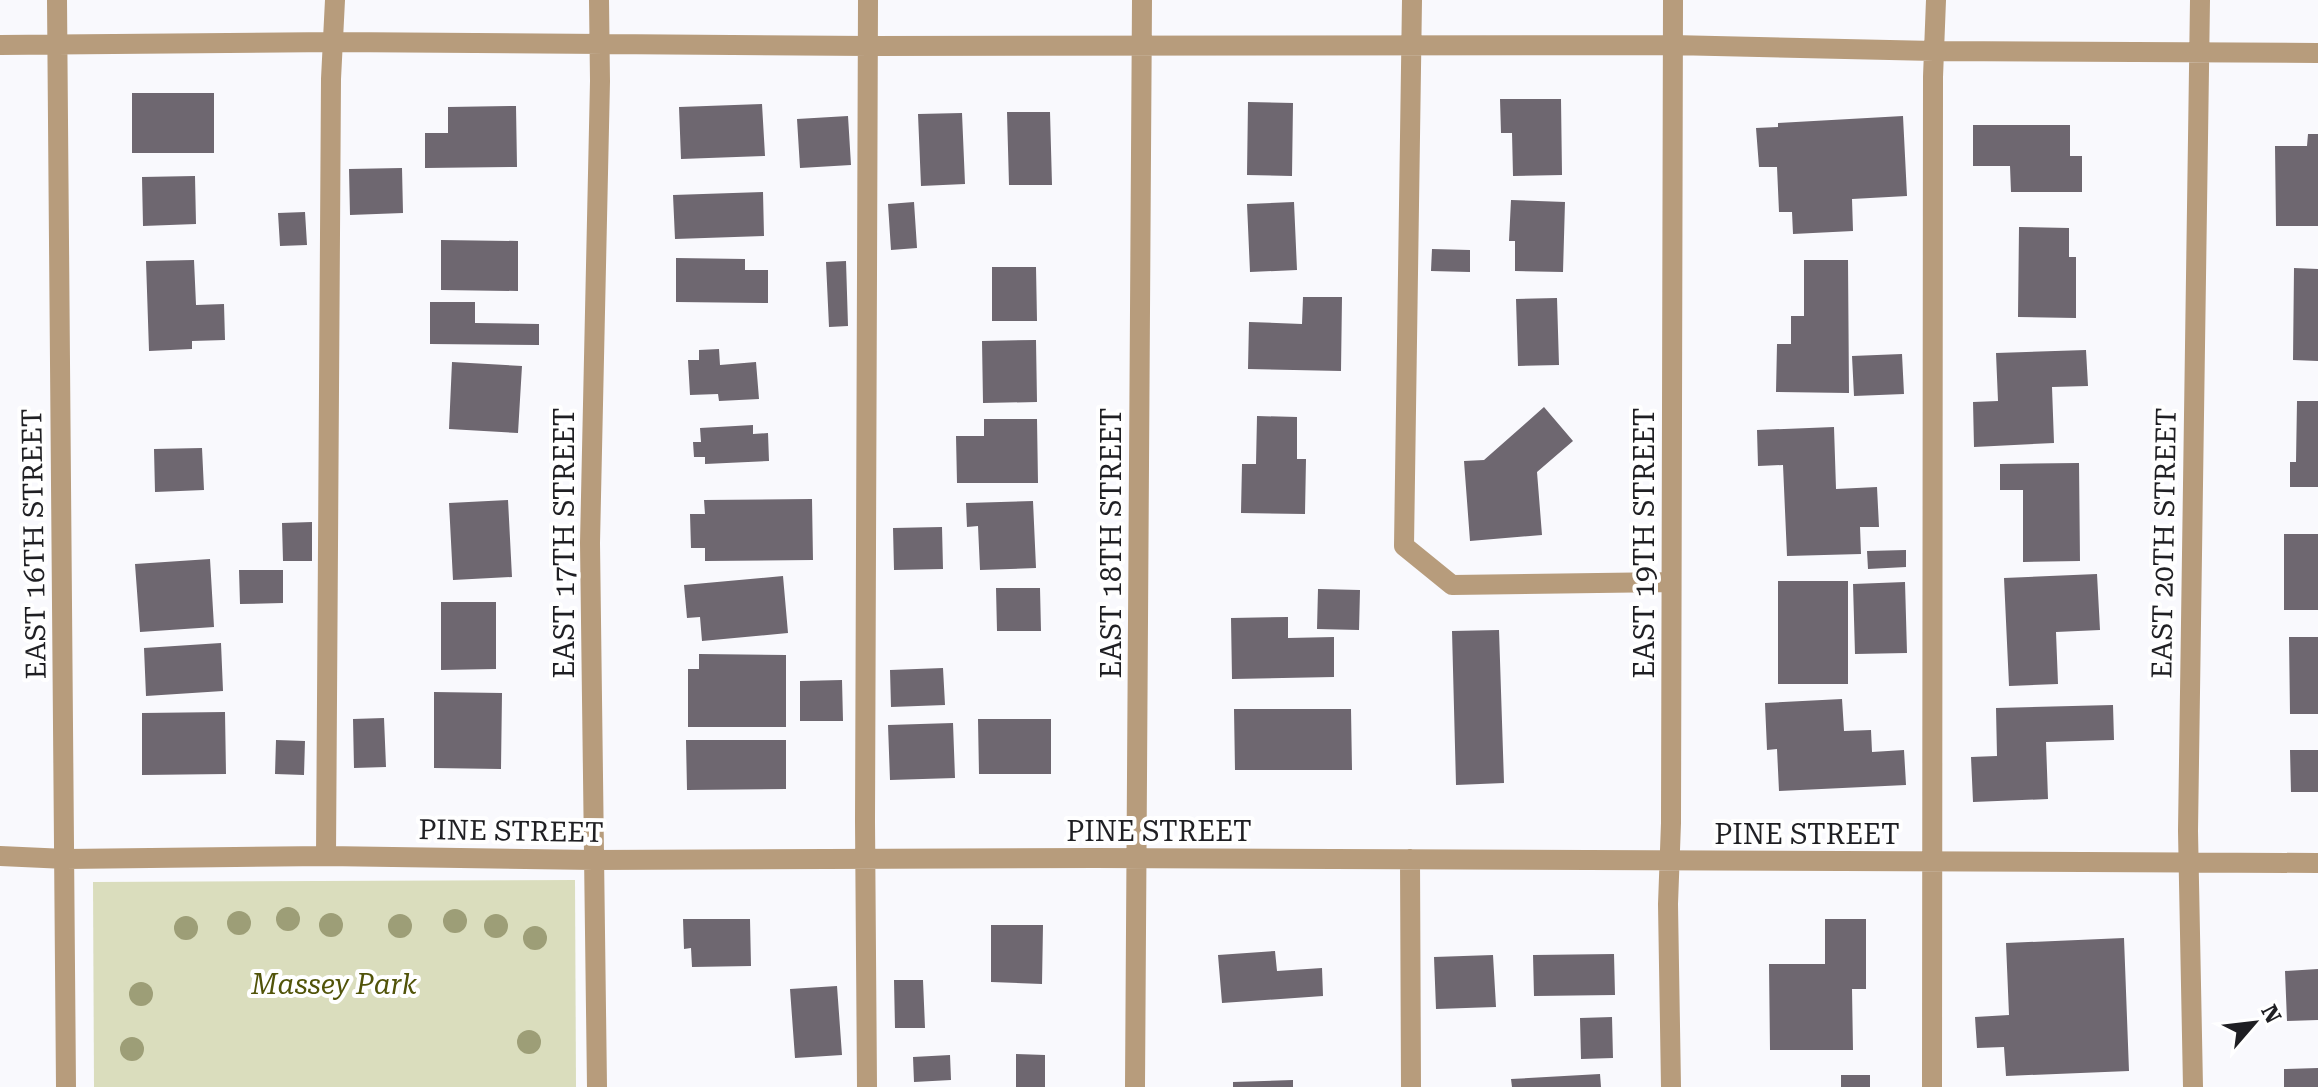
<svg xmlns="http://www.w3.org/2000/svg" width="2318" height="1087" font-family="'Roboto Serif',serif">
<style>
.green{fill:#daddbd}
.building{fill:#6e6770}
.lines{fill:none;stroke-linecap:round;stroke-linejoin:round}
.minor{stroke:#b79c7c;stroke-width:20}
.tree{fill:#9d9e77}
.labels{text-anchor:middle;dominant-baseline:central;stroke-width:8;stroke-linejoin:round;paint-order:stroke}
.street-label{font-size:28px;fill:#1f1f23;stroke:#fff}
.park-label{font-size:28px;font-style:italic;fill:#515309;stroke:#fff}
</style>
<rect width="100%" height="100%" fill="#f9f9fd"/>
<path class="green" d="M575 880 576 1087H94L93 882Z"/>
<path class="building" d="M132 93H214V153H132Z
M1500 99H1561L1562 175 1513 176 1512 133H1501Z
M1248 102 1293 103 1292 176 1247 175Z
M762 104 765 156 681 159 679 107Z
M516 106 517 167 425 168V133H448V107Z
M1007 112H1050L1052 185H1009Z
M962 113 965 184 921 186 918 114Z
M848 116 851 165 800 168 797 119Z
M1903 116 1907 196 1852 199 1853 231 1793 234 1792 212H1779L1777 167H1759L1756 128 1778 127V123Z
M1973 125H2070V156H2082V192H2011L2010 166H1973Z
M2308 134H2318V226H2276L2275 146H2307Z
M402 168 403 213 350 215 349 169Z
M195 176 196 224 143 226 142 177Z
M763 192 764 236 675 239 673 195Z
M1511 200 1565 202 1563 272 1515 271V241H1509Z
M914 202 917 248 891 250 888 204Z
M1294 202 1297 270 1250 272 1247 204Z
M305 212 307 245 280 246 278 213Z
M2019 227 2069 228V257H2076V318L2018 317Z
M441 240 518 241V291L441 290Z
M1432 249 1470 250V272L1431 271Z
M676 258 745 259V270H768V303L676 302Z
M194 260 196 305 224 304 225 340 192 341V349L149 351 146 261Z
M1804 260H1848L1849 393 1776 392 1777 344H1791V316H1804Z
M846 261 848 326 829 327 826 262Z
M992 267H1036L1037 321H992Z
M2294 268 2318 269V361L2293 360Z
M1303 297H1342L1341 371 1248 369 1249 322 1302 324Z
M1557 298 1559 365 1518 366 1516 299Z
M430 302H475V323L539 324V345L430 344Z
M1036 340 1037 402 983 403 982 341Z
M719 349 720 365 756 362 759 399 719 401 718 394 690 395 688 360H699V350Z
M2086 350 2088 386 2052 387 2054 443 1974 447 1973 402 1998 401 1996 353Z
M1902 354 1904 394 1854 396 1852 356Z
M452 362 522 366 518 433 449 429Z
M2297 401H2318V487H2290V462H2296Z
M1544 407 1573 441 1537 472 1542 535 1470 541 1464 461 1484 460Z
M1257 416 1297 417V459H1306L1305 514 1241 513 1242 464H1256Z
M984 419H1037L1038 483H957L956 436H984Z
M753 425V434L768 433 769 461 705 464V457H694L693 442H701L700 428Z
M1834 427 1836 489 1877 487 1879 527H1860L1861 554 1787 556 1783 465 1758 466 1757 430Z
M202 448 204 490 155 492 154 449Z
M2079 463 2080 561 2023 562V490H2000V464Z
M812 499 813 560 705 561V548H691L690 514H705L704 500Z
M508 500 512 577 453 580 449 503Z
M1033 501 1036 568 980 570 978 526 967 527 966 503Z
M312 522V561H283L282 523Z
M942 527 943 569 894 570 893 528Z
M2284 534H2318V610H2284Z
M1906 550V567L1868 569 1867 551Z
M210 559 214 627 140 632 135 564Z
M239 570H283V603L240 604Z
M2097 574 2100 630 2056 632 2058 684 2009 686 2004 578Z
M783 576 788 633 702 641 700 617 687 618 684 585Z
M1778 581H1848V684H1778Z
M1905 582 1907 653 1855 654 1853 584Z
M996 588H1040L1041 631H997Z
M1318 589 1360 590 1359 630 1317 629Z
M441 602H496V669L441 670Z
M1288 617V638L1334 637V677L1232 679 1231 618Z
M1499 630 1504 783 1456 785 1452 631Z
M2289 637H2318V714H2290Z
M221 643 223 691 146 696 144 648Z
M699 654 786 655V727H688V669H699Z
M943 668 945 705 891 707 890 670Z
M842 680 843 721H800V681Z
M434 692 502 693 501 769 434 768Z
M1842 699 1844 731 1871 730 1872 752 1904 750 1906 785 1779 791 1777 749 1767 750 1765 703Z
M2113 705 2114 740 2046 742 2048 799 1973 802 1971 757 1997 756 1996 708Z
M1234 709H1351L1352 770H1235Z
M225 712 226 774 142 775V713Z
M384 718 386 767 354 768 353 719Z
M978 719H1051V774H979Z
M953 723 955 778 890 780 888 725Z
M276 740 305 741 304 775 275 774Z
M686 740H786V789L687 790Z
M2290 750H2318V792H2291Z
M683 919H750L751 966 692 967 691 948 684 949Z
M1825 919H1866V989H1852L1853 1050H1770L1769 964H1825Z
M991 925H1043L1042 984 991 982Z
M2124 938 2129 1071 2006 1076 2004 1047 1977 1048 1975 1017 2009 1015 2006 943Z
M1275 951 1277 971 1322 968 1323 996 1222 1003 1218 955Z
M1614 954 1615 995 1534 996 1533 955Z
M1493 955 1496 1007 1436 1009 1434 957Z
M2318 969V1020L2287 1021 2285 971Z
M894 980H923L925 1028H895Z
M837 986 842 1055 795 1058 790 989Z
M1612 1017 1613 1058 1581 1059 1580 1018Z
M1016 1054 1045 1055V1087H1016Z
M950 1055 951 1080 914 1082 913 1057Z
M2318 1068V1087H2284V1069Z
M1600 1074 1601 1087H1512L1511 1079Z
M1841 1075H1870V1087H1841Z
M1293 1080V1087H1233V1082Z"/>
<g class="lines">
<path class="minor" d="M57 0 66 1087
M1412 0 1404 546 1452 585 1671 582
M0 45 335 42 869 46 1672 45 1934 51 2318 53
M0 856 66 859 326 856 594 860 1095 858 2318 863
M326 856 331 79 335 0
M1410 859 1411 1087
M597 1087 590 543 600 81 599 0
M867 1087 865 821 868 0
M1135 1087 1142 0
M1671 1087 1668 904 1671 823 1673 0
M1932 1087 1933 77 1936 0
M2193 1087 2188 831 2200 0"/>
</g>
<g class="tree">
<circle cx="288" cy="919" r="12"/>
<circle cx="455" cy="921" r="12"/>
<circle cx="239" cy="923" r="12"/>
<circle cx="331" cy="925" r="12"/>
<circle cx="400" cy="926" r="12"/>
<circle cx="496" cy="926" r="12"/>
<circle cx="186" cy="928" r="12"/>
<circle cx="535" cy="938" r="12"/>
<circle cx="141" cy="994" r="12"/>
<circle cx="529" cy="1042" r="12"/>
<circle cx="132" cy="1049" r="12"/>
</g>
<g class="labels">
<g class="street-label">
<text transform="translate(564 543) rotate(-90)">EAST 17TH STREET</text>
<text transform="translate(1111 543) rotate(-90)">EAST 18TH STREET</text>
<text transform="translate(1644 543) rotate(-90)">EAST 19TH STREET</text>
<text transform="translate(2164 543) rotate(-89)">EAST 20TH STREET</text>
<text transform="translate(34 544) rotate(-91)">EAST 16TH STREET</text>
<text transform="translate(511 831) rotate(1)">PINE STREET</text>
<text x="1159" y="831">PINE STREET</text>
<text x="1807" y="834">PINE STREET</text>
</g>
<g class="park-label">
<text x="334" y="984">Massey Park</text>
</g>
</g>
<g transform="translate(2254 1023) rotate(62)" stroke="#ffffff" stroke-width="6" paint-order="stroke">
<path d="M0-6L14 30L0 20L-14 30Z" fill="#1f1f23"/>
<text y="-12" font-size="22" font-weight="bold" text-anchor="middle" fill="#1f1f23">N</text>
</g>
</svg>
